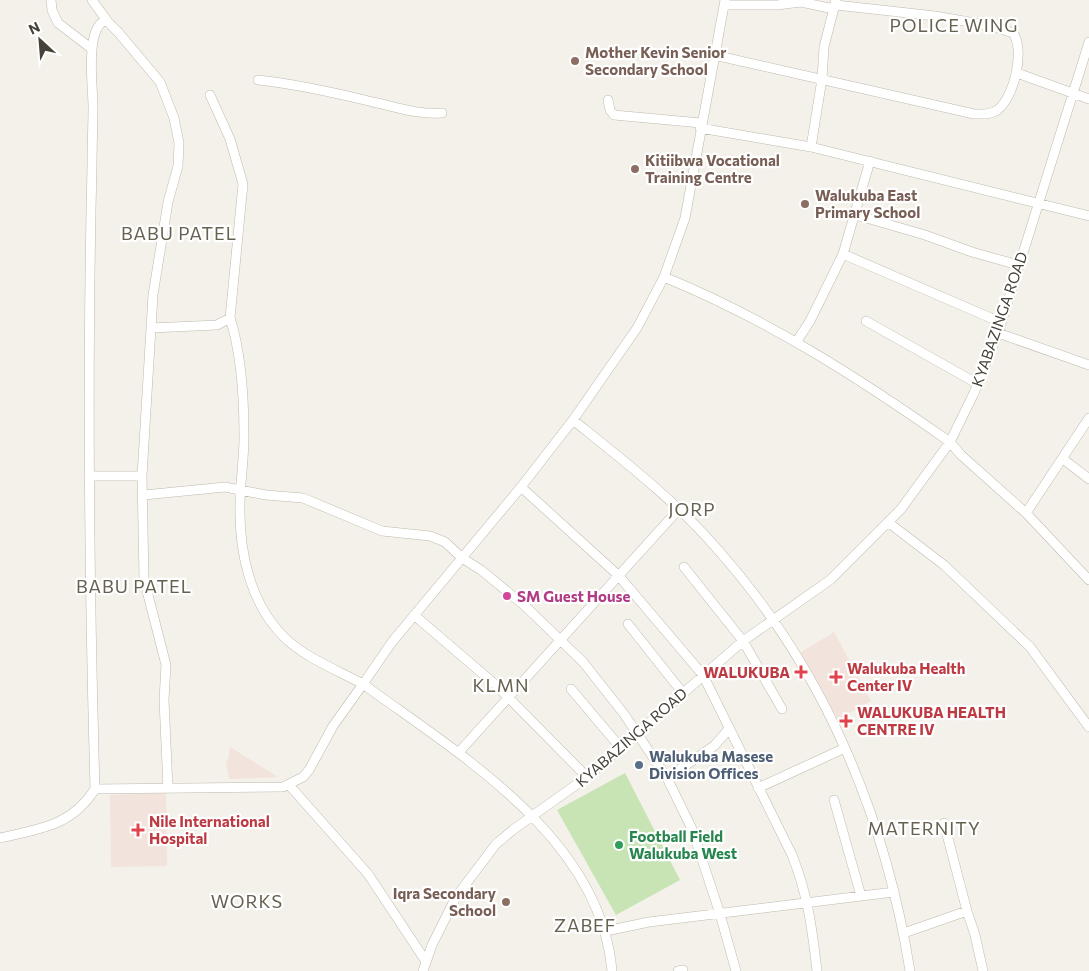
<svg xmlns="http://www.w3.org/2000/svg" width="1089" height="971" font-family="Commissioner,sans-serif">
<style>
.medical{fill:#f2e3dd}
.green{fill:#c8e4b5}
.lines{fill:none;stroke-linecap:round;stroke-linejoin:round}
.minor-casing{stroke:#bebaac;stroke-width:10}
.minor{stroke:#fff;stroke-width:9}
.education-dot{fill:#8d6e63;stroke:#fff;stroke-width:2}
.hotel-dot{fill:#d1479c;stroke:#fff;stroke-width:2}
.health-dot{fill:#e0444e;stroke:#fff;stroke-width:2}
.service-dot{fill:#5c6f8a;stroke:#fff;stroke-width:2}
.leisure-dot{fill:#2e9e5b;stroke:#fff;stroke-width:2}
.labels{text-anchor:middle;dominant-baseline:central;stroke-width:4.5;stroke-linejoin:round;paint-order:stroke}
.education-label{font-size:15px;font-weight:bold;fill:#785e54;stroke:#fff;text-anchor:start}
.street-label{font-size:15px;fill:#464238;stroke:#fff}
.hotel-label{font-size:15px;font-weight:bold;fill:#b23c85;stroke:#fff;text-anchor:start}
.health-label{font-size:15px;font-weight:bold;fill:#be3a42;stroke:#fff;text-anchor:start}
.service-label{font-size:15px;font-weight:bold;fill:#4e5e75;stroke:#fff;text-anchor:start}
.leisure-label{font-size:15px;font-weight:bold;fill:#27864d;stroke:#fff;text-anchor:start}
.quarter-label{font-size:18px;letter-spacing:1px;fill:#686150;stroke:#fff}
</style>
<rect width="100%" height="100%" fill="#f3f1e9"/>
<path class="medical" d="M834 632 871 701 838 720 800 653Z
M230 747 278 777 229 779 226 761 228 760Z
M166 793 167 866 111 867 110 795Z"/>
<path class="green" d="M625 773 680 880 616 915 557 810Z"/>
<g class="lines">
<g class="minor-casing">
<path id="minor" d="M51 0 52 10 58 23 92 49
M92 0 108 22
M724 5H777L801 2 834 9
M714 55 974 114C981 114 987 115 994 112 1013 103 1026 51 1013 33L992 26 935 16 836 5
M1017 73 1089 99
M258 80C297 84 336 93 373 102 396 107 418 115 442 113
M608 100 610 110 614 115 701 123
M700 128 811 147 1089 216
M811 147 822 79 824 47 836 0
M856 215 925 235 972 252 1018 265
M843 254 1000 322
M664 277C767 319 859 378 950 442L961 455 1026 513 1089 580
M866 321 978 384
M151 328 217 325 230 318 243 184 230 139 210 95
M998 333 1089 365
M797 341 810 321 843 254 870 161
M573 420C624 461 676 501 719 551 824 670 885 815 910 971
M1063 459 1089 479
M142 476 144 579 166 665 164 700 168 788
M521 487 618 575 703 675 792 855C808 895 812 928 817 971
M144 495 225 487 266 495 303 498 382 531 430 536 445 542 462 558 481 570 525 606 583 662 624 714 667 778 692 829 720 914 736 971
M1026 513 1089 418
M889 523 944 565 1030 647 1089 727
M684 567 743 641 782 709
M414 615 497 686 587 777
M628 624 682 692
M571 689 620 747
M459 752 679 509
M667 778 714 746 728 730
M289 785 368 874 425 960
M758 788 845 748
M95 789 283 787 303 777 309 770 333 726 363 684C337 670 306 658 285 638 250 604 239 552 240 505 240 483 244 460 244 437 244 398 242 355 230 318
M834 800 861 896
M0 838C39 829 72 826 95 789 89 581 87 373 92 165 92 145 93 126 93 106 93 88 85 31 104 21L108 22 118 32 160 82 174 118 179 143 178 166 168 202 153 295 142 476H89
M967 911 975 935 983 971
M606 931 649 922 894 892
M904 933 967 911 944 823
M423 971 432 945 456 897 496 844 514 829 587 777 743 641 830 580 901 509 950 442 974 393 998 333 1089 42
M612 971C601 838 460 755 363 684L392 642 521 487 573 420 637 328 664 277 685 218 725 0
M678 971 683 970"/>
</g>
<use href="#minor" class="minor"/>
</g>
<g class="education-dot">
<circle cx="575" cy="61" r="5"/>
<circle cx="635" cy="169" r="5"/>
<circle cx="805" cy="204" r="5"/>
<circle cx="506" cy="902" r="5"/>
</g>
<circle class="hotel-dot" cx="507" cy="596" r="5"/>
<g class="health-dot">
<path d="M798.5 664.5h5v5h5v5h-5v5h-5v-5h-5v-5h5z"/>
<path d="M833.5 669.5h5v5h5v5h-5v5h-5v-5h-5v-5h5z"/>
<path d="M843.5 713.5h5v5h5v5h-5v5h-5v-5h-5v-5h5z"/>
<path d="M135.5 822.5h5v5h5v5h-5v5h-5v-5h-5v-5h5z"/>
</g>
<circle class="service-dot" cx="639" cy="765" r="5"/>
<circle class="leisure-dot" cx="619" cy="845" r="5"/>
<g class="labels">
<g class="education-label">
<text x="585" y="52">Mother Kevin Senior<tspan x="585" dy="17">Secondary School</tspan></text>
<text x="645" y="160">Kitiibwa Vocational<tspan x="645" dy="17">Training Centre</tspan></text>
<text x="815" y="195">Walukuba East<tspan x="815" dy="17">Primary School</tspan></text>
<text x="496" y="893" text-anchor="end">Iqra Secondary<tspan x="496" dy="17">School</tspan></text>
</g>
<g class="street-label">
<text transform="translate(999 319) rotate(-71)">KYABAZINGA ROAD</text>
<text transform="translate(631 737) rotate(-41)">KYABAZINGA ROAD</text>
</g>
<g class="hotel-label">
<text x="517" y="596">SM Guest House</text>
</g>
<g class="health-label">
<text x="847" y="668">Walukuba Health<tspan x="847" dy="17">Center IV</tspan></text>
<text x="790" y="672" text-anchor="end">WALUKUBA</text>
<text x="857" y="712">WALUKUBA HEALTH<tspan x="857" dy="17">CENTRE IV</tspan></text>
<text x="149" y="821">Nile International<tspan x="149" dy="17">Hospital</tspan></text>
</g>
<g class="service-label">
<text x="649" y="756">Walukuba Masese<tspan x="649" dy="17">Division Offices</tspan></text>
</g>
<g class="leisure-label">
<text x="629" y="836">Football Field<tspan x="629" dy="17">Walukuba West</tspan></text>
</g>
<g class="quarter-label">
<text x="954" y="25">POLICE WING</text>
<text x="179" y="233">BABU PATEL</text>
<text x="692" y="509">JORP</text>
<text x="134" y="586">BABU PATEL</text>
<text x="501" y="685">KLMN</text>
<text x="924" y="828">MATERNITY</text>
<text x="247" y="901">WORKS</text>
<text x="585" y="925">ZABEF</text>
</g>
</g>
<g transform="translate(40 40) rotate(334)" stroke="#ffffff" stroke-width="4" paint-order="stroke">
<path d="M0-4L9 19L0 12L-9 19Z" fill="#464238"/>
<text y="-8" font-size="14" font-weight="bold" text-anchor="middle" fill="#464238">N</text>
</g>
</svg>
